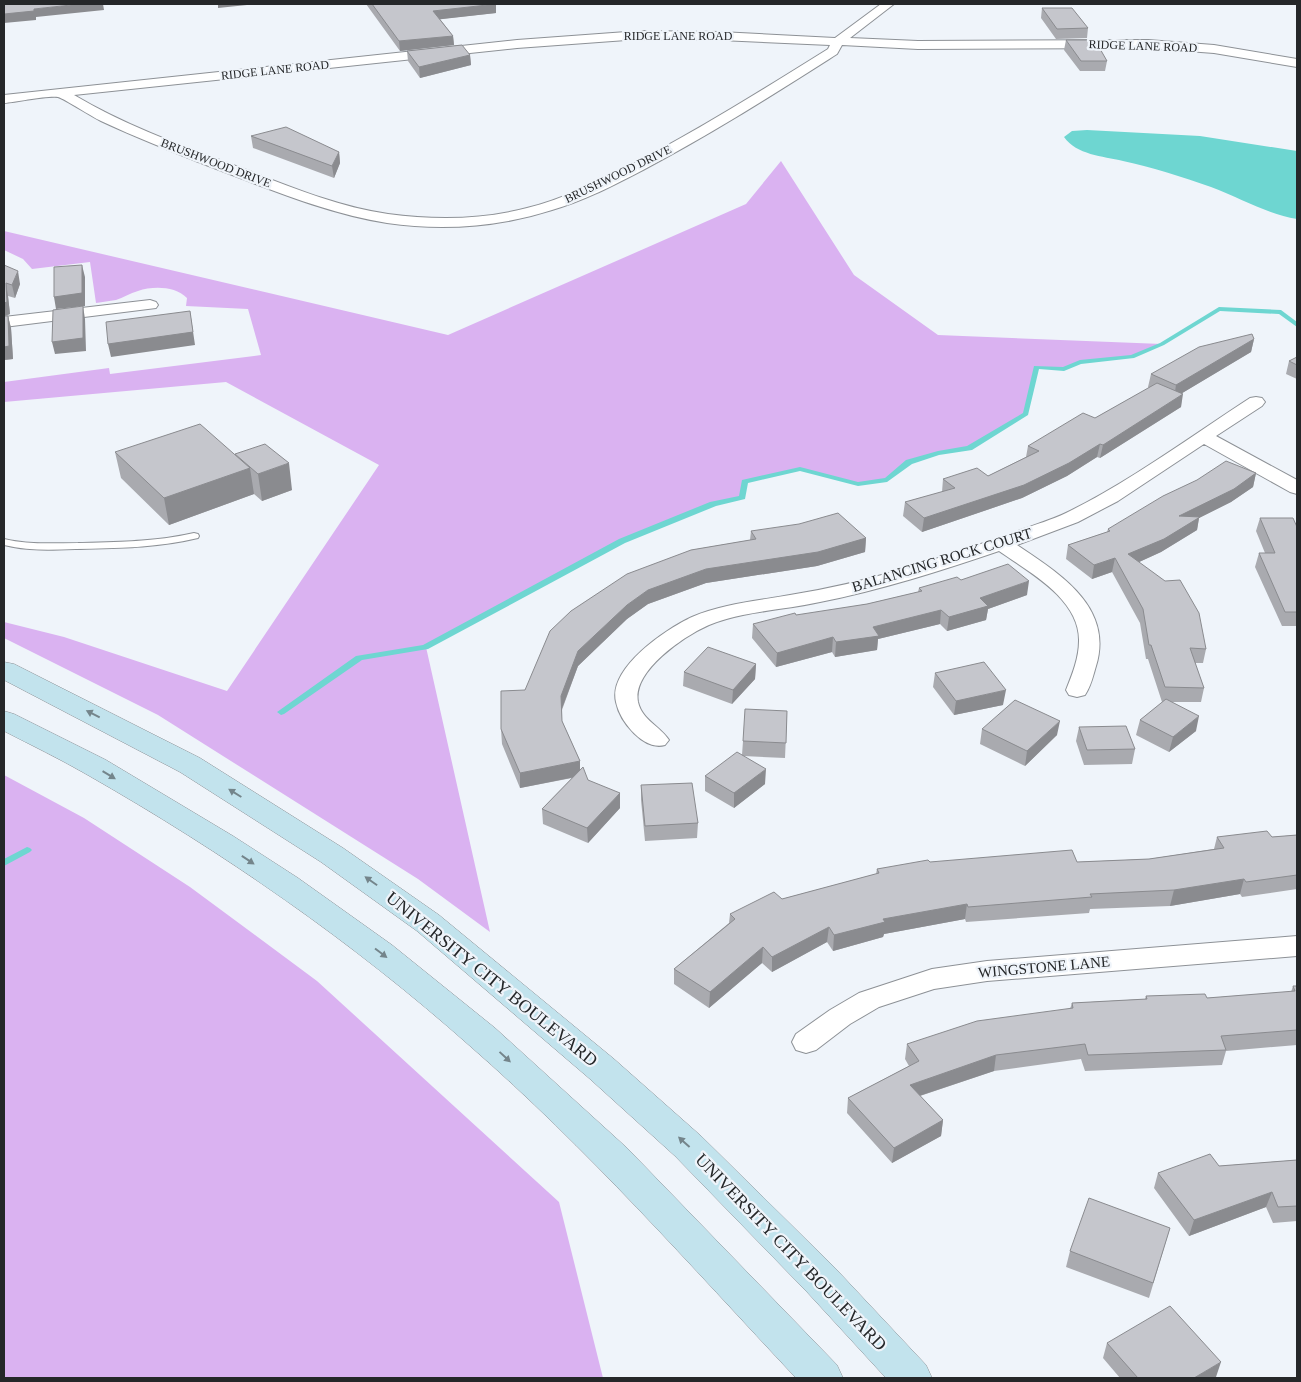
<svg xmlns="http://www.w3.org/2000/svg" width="1301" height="1382" font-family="Georgia,serif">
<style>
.forest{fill:#dab2f1}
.water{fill:#6ed6d1}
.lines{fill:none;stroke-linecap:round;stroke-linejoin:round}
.stream{fill:#6ed6d1;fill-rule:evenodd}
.service-casing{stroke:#8d9196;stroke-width:2}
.minor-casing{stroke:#8d9196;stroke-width:2}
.secondary-casing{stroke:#8d9196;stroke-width:1}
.service{fill:#fff;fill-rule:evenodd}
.minor{fill:#fff;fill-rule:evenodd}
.secondary{fill:#c2e3ed;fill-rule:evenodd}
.wall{fill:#a9aaaf}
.shaded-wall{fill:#8a8b8f}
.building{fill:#c5c6cc;stroke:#8a8b8f}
.oneway{fill:#74858b}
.labels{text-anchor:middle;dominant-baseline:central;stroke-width:4.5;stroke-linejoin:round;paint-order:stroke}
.far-street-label{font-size:12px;fill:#252729;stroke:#eff4fa}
.street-label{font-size:15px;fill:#252729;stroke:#eff4fa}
.near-street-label{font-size:18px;fill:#252729;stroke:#eff4fa}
</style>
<rect width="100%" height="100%" fill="#eff4fa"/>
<path class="forest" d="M781 161 854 275 938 335 1162 344 1132 357 1080 362 1064 369 1036 367 1026 414 969 448 938 453 909 462 887 480 858 484 800 469 745 482 742 497 713 504 622 541 426 647 490 932 418 879 158 715 4 638V622L64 637 227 691 379 465 226 382 4 402V382L109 368 110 374 261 355 248 309 186 306 187 298C175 286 153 286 138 291 130 293 123 298 116 300 109 301 103 302 96 303L90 262 32 269 23 259 4 250V231L448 335 746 204Z
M4 775 84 818 190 887 317 981 559 1202 603 1378H4Z"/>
<path class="water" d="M1087 130 1200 136 1297 151V219C1267 214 1240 198 1211 187 1182 177 1152 167 1123 161 1102 156 1077 155 1064 137L1072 131Z"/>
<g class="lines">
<path class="stream" d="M1219 307 1281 310 1297 322V327L1279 314 1220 311 1164 345 1134 358 1081 364 1064 371 1039 369 1028 415 972 450 939 455 912 464 887 482 858 486 800 471 748 483 745 499 716 506 625 543 428 649 362 660 284 714 281 715 277 712 356 656 423 645 619 539 710 502 739 496 742 480 800 467 858 482 885 478 906 460 938 451 967 446 1023 413 1034 366 1063 367 1080 360 1131 355 1160 343Z
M27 847 30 848 32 850 30 852 4 866V859Z"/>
<g class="service-casing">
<path id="service" d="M194 533 198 534 199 536 198 538C157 548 117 548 76 549 51 550 28 551 4 545V539C29 545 53 543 78 543 117 542 155 542 194 533Z"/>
</g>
<g class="minor-casing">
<path id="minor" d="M881 4H894L850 38 918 41 1148 40 1214 45 1297 59V67L1214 53 1148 48 918 49 842 45 837 54C774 94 710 135 643 170 614 185 584 201 552 210 499 227 442 231 387 223 324 213 265 187 206 165 171 151 135 137 101 121 92 117 65 99 58 97 50 95 15 102 4 103V95L517 40 640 31 720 32 835 38ZM640 39 720 40 830 45 828 49C764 89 700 129 633 164 599 181 564 199 527 208 482 220 434 220 388 214 339 207 293 188 247 170 188 148 128 127 74 95L517 48Z
M150 300 156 302 158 305 156 308 4 327V317Z
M1256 397 1262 398 1265 402 1262 406 1216 436 1297 480V494L1290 492 1204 444 1118 501 1078 522 1017 545C1060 574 1114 607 1096 666 1093 676 1091 686 1085 695L1077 697 1069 695 1066 690C1072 675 1079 658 1079 641 1080 599 1029 572 999 551 940 571 881 590 820 602 784 610 744 611 709 625 684 636 632 671 638 702 642 720 660 726 669 740L665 745C644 751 620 722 616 702 608 668 666 629 692 617 722 604 757 601 790 595 828 589 866 580 903 569 943 557 982 544 1021 530 1036 524 1052 520 1066 513 1131 481 1190 437 1250 398Z
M1297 936V956L987 981 934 989 879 1007 850 1024 816 1050 806 1053 796 1050 792 1042 796 1034 830 1010 859 993 932 969 987 961Z"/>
</g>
<g class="secondary-casing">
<path id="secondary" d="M4 662 14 664 200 758 343 848 439 915 614 1059 701 1136 835 1268 926 1365 932 1378H886L807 1292 675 1156 590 1079 417 931 321 862 180 772 4 680Z
M4 711 14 714 106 760 233 836 298 878 392 945 495 1028 627 1148 837 1365 843 1378H796C690 1265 587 1148 470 1046 353 942 223 852 86 774 60 759 31 745 4 731Z"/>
</g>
<use href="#service" class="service"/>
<use href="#minor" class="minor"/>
<use href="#secondary" class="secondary"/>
</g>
<path class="wall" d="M366 4H495L496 13 440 19 453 36 454 45 400 51Z
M1042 8 1088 28 1087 38 1056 39 1041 18Z
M1066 40 1107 61 1105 71H1080L1064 50Z
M407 51 470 55 471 65 420 78 408 61Z
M251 136 339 152 340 163 334 178 253 148Z
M4 265 20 284 15 298 8 296 10 314 6 316H8L11 328 13 359 4 360Z
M1254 339 1251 352 1182 393 1181 407 1100 458 1097 457 1067 476 1022 498 922 532 903 516 905 502 942 492 943 479 988 476 1026 457 1028 446 1095 418 1149 388 1148 387 1151 374Z
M1297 357V379L1286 374 1289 361Z
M115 452 235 455 292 490 262 501 254 494 169 525 121 478Z
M1256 473 1253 487 1231 502 1199 518 1197 530 1161 552 1139 562 1206 649 1203 663H1195L1204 688 1201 702H1171L1196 731 1169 752 1136 735 1140 720 1163 702H1162L1148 659H1146L1140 623 1112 572 1092 579 1066 559 1068 545 1107 532 1108 529Z
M1260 518 1297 527V626H1282L1255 567 1259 553H1265L1256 531Z
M751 531 866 538 865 552 817 566 706 583 648 604 627 619 578 666 562 710V721L580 761V770L588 780 620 808 588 843 543 824 542 809 572 778 520 788 502 744 501 729 525 690 691 550 750 540Z
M961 580 1027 595 988 609 986 620 947 631 940 624 878 639 877 650 835 657 832 652 776 667 752 638 753 624 867 604 918 592 919 588Z
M756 664 755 679 732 704 683 686 684 672Z
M935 673 1003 705 954 715 933 687Z
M787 711 785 758 743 756 765 784 734 808 705 791V776L742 755 743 741Z
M1079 727 1135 749 1132 764 1084 765 1076 741Z
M982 729 1057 735 1025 766 980 744Z
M641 785 698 823 697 838 645 841 641 800Z
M1297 835V889L1242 897 1240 894 1170 906 1090 909 1089 913 966 922 965 919 884 934 883 937 833 951 827 942 772 972 762 963 709 1008 674 984V969L729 923 730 914 782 899 876 874 877 869 930 862H1077L1149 859 1214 849 1217 837H1272Z
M1293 986H1297V1045L1226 1051 1222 1065 1085 1071 1081 1059 994 1071 920 1096 943 1120 941 1136 892 1163 847 1113 848 1098 909 1066 905 1059 907 1044 1070 1009 1072 1003 1145 999 1146 996 1207 998 1291 992Z
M1297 1160V1221L1273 1223 1266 1207 1189 1236 1154 1188 1158 1173 1219 1166Z
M1170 1228 1149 1298 1066 1267 1070 1251Z
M1107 1343 1216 1377 1214 1378H1120L1103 1358Z"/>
<path class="shaded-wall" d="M80 4H103L104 10 36 17V20L4 23V14L34 9Z
M218 4H247V5L218 8Z
M496 4V13L434 20 433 11Z
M453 36 454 45 400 51 399 41Z
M470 55 471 65 420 78 419 67Z
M339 152 340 163 334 178 332 166Z
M82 265 85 277V306L56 309 54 297Z
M18 271 20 284 15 298 12 285Z
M6 283 8 296 10 314 4 316V303Z
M83 306 85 319 86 351 55 354 52 342Z
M190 311 195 345 111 357 108 344Z
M8 316 11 328 13 359 4 360V347Z
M1254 339 1251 352 1174 398 1176 385Z
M1183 394 1181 407 1100 458 1103 445Z
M1100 444 1097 457 1067 476 1022 498 922 532 924 518Z
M289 463 292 490 262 501 258 474Z
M250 468 254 494 169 525 164 498Z
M1256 473 1253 487 1231 502 1199 518 1197 530 1161 552 1126 568 1128 554 1179 516Z
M866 538 865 552 817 566 706 583 648 604 627 619 578 666 561 711V696L578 651 627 605 648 590 706 569Z
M1115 558 1112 572 1092 579 1094 565Z
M1029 581 1027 595 988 609 986 620 947 631 949 617 980 598Z
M941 610 940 624 878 639 877 650 835 657 836 642 873 627Z
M833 637 832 652 776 667 777 653Z
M756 664 755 679 732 704 733 690Z
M1006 690 1003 705 954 715 956 701Z
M1199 716 1196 731 1169 752 1173 737Z
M1060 721 1057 735 1025 766 1027 751Z
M580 761V776L520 788V773Z
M766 769 765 784 734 808V793Z
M620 793V808L588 843 587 828Z
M1244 879 1240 894 1170 906 1174 890Z
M967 904 965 919 884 934 883 937 833 951 834 935 883 919Z
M829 927 827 942 772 972V957Z
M763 947 762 963 709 1008 710 992Z
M996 1055 994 1071 907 1100 910 1085Z
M943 1120 941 1136 892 1163 894 1148Z
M1272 1192 1266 1207 1189 1236 1194 1220Z
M1221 1362 1216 1377 1214 1378H1194Z"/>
<path class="building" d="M4 4H80L34 9V11L4 14Z
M372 4H496L433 11 453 36 399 41Z
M1042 8H1072L1088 28 1057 29Z
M1066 40H1095L1107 61H1081Z
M462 45 470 55 419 67 407 51Z
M286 127 339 152 332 166 251 136Z
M4 265 18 271 12 285 6 283 7 302 4 303Z
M82 265V293L54 297V267Z
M83 306V338L52 342 53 310Z
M190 311 193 332 108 344 106 322Z
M4 316H8L9 346 4 347Z
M1252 334 1254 339 1176 385 1151 374 1199 347Z
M1297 357V365L1289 361Z
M1157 383 1183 394 1103 445 1100 444 1069 463 1024 485 924 518 905 502 955 488 943 479 977 468 988 476 1039 451 1028 446 1083 413 1095 418Z
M200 424 250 468 164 498 115 452Z
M265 444 289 463 258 474 235 454Z
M1226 461 1256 473 1234 489 1179 516 1200 517 1164 539 1128 554 1165 581 1180 580 1199 613 1206 649 1190 648 1204 688 1165 687 1151 645H1149L1143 609 1115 558 1094 565 1068 545 1110 531 1108 529 1163 496 1197 480Z
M838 513 866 538 818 552 706 569 648 590 627 605 578 651 561 696 562 721 580 761 520 773 501 729V691L525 690 550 631 571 611 627 574 691 550 756 539 751 531 799 524Z
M1260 518H1293L1297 527V612H1285L1259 553H1275Z
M1008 564 1029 581 980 598 988 606 949 617 941 610 873 627 879 636 836 642 833 637 777 653 753 624 795 613 796 615 867 604 922 591 919 588 957 577 961 580Z
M708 647 756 664 733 690 684 672Z
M984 662 1006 690 956 701 935 673Z
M1166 699 1199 716 1173 737 1140 720Z
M1015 700 1060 721 1027 751 982 729Z
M745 709 787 711 786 743 743 741Z
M1126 726 1135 749 1087 750 1079 727Z
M737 752 766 769 734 793 705 776Z
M583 767 588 780 620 793 587 828 542 809Z
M692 783 698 823 645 826 641 785Z
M1267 831 1272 837 1297 835V875L1246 882 1244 879 1174 890 1090 894 1092 897 968 907 967 904 883 919 885 922 834 935 829 927 772 957 763 947 710 992 674 969 735 919 730 914 774 892 782 899 879 873 877 869 928 860 930 862 1072 850 1077 862 1149 859 1224 848 1217 837Z
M1293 986H1297V1030L1221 1036 1226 1050 1088 1055 1085 1044 996 1055 910 1085 943 1120 894 1148 848 1098 919 1061 907 1044 977 1021 1073 1008 1072 1003 1147 999 1146 996 1205 994 1207 998 1295 991Z
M1210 1154 1219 1166 1297 1160V1206L1278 1207 1272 1192 1194 1220 1158 1173Z
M1089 1198 1170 1228 1153 1283 1070 1251Z
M1170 1306 1221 1362 1194 1378H1138L1107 1343Z"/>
<defs><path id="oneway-solid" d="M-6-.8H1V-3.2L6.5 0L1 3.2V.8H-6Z" transform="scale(1.25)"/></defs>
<g class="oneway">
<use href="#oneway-solid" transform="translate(93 714) rotate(-153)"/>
<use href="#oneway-solid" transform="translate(109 775) rotate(31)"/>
<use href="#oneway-solid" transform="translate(235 793) rotate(-148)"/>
<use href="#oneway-solid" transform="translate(248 860) rotate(34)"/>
<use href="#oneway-solid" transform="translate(371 881) rotate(-145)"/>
<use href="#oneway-solid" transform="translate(381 953) rotate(37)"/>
<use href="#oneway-solid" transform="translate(505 1057) rotate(43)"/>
<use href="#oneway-solid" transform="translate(684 1142) rotate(-138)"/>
</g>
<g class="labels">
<g class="far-street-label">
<text x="678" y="36">RIDGE LANE ROAD</text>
<text transform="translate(1143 46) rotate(2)">RIDGE LANE ROAD</text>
<text transform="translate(275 70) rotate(-6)">RIDGE LANE ROAD</text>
<text transform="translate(216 163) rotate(21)">BRUSHWOOD DRIVE</text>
<text transform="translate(618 174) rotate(-26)">BRUSHWOOD DRIVE</text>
</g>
<g class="street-label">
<text transform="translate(942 560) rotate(-17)">BALANCING ROCK COURT</text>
<text transform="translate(1044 967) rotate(-5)">WINGSTONE LANE</text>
</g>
<g class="near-street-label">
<text transform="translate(492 979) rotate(39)">UNIVERSITY CITY BOULEVARD</text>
<text transform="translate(791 1252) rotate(46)">UNIVERSITY CITY BOULEVARD</text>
</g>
</g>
<rect width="1301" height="1382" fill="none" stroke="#252729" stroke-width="10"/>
</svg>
